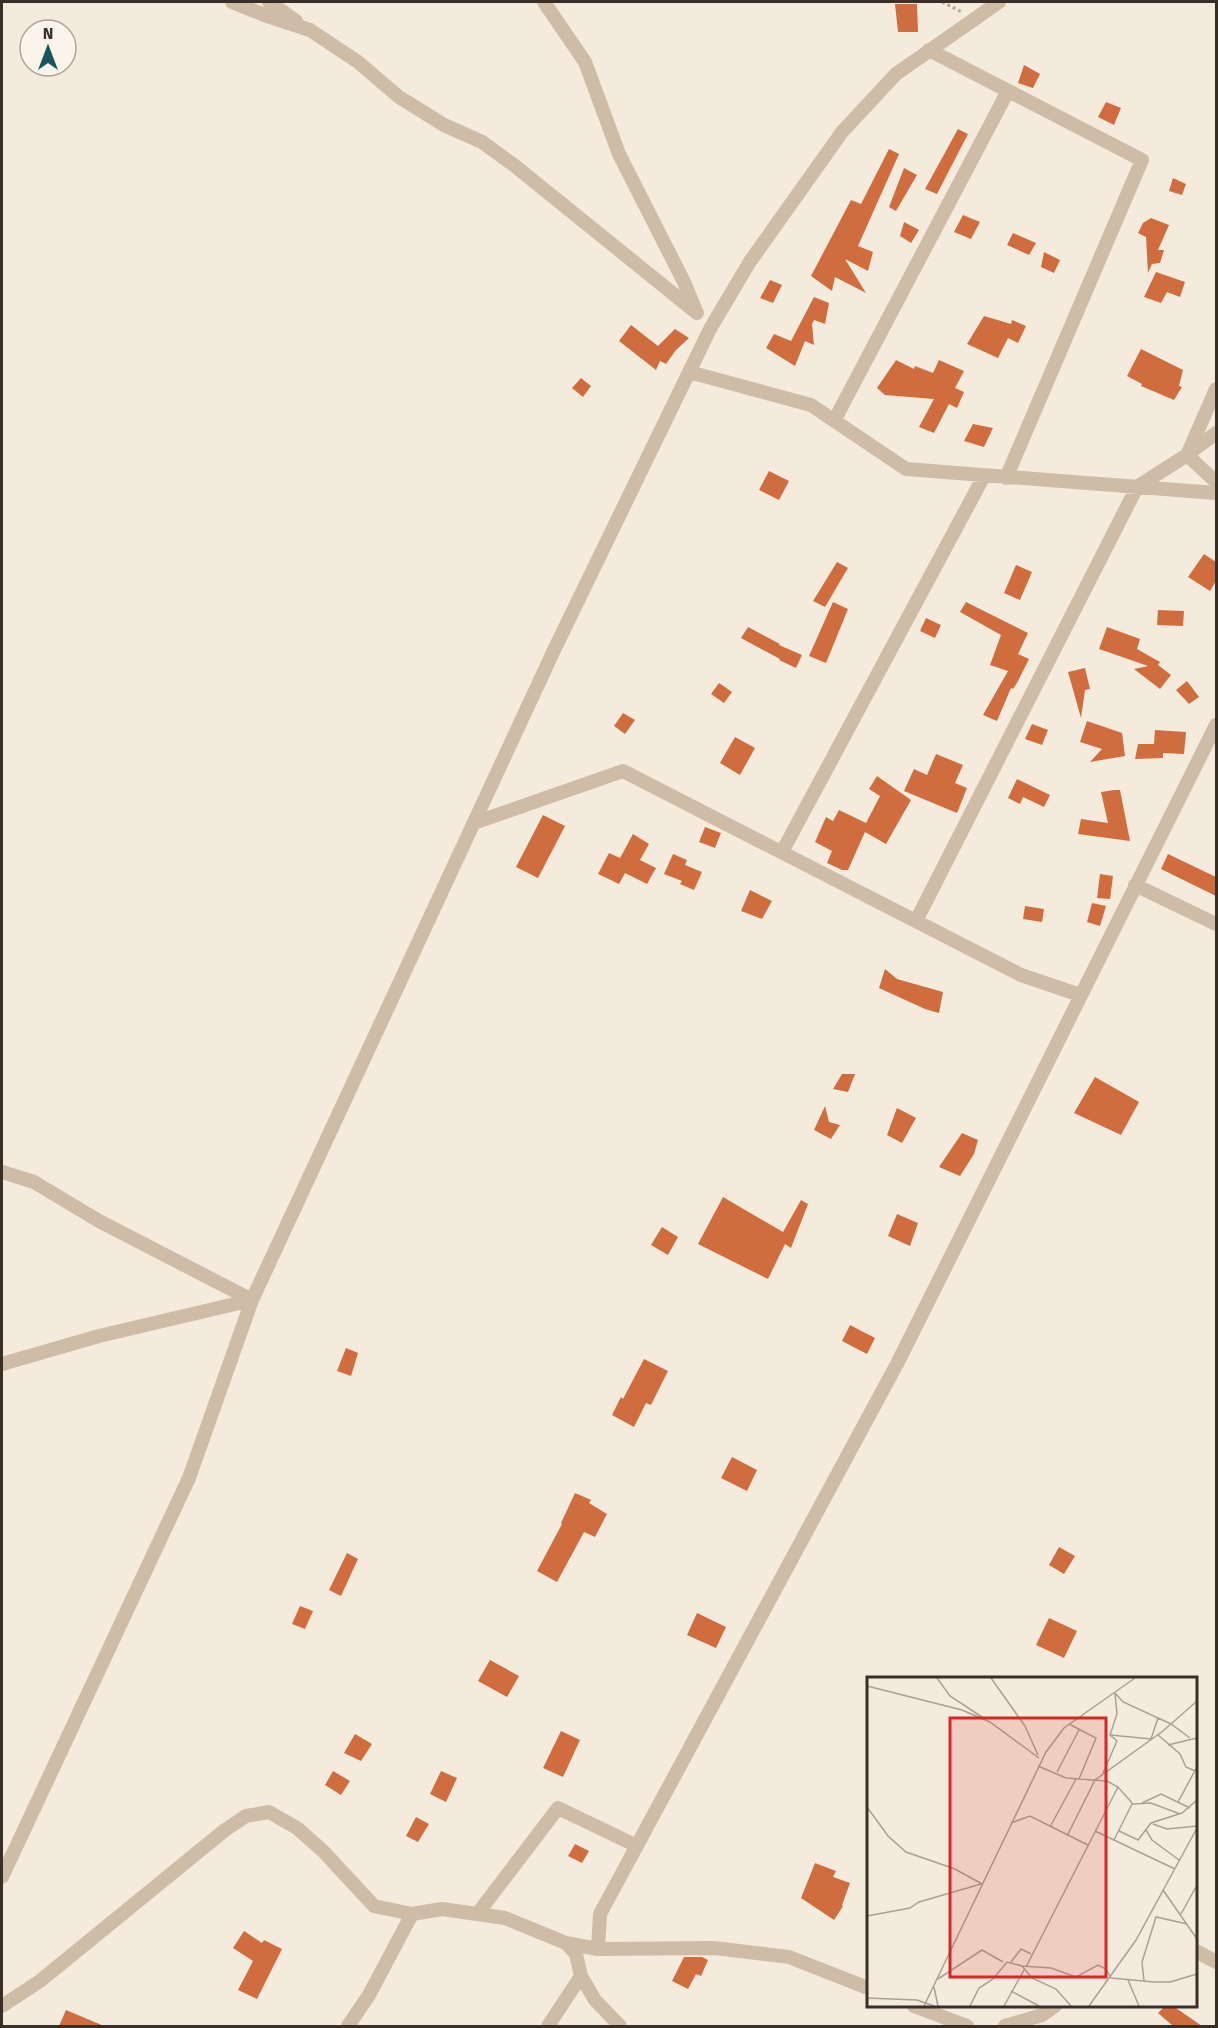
<svg xmlns="http://www.w3.org/2000/svg" width="1218" height="2028" font-family="'Fira Sans',sans-serif">
<style>
.building{fill:#d06d3f}
.lines{fill:none;stroke-linecap:round;stroke-linejoin:round}
.path{stroke:#baa691;stroke-width:3;stroke-dasharray:3 3;stroke-linecap:butt}
.minor{stroke:#cebca7;stroke-width:14}
.inset-road{fill:none;stroke:#aaa094;stroke-width:1.5}
.view{fill:#d62828;fill-opacity:0.15;stroke:#d62828;stroke-width:3}
.inset-edge{fill:none;stroke:#3a2f28;stroke-width:3}
</style>
<rect width="100%" height="100%" fill="#f4ebdc"/>
<path class="building" d="M895 4H917L918 32H898Z
M1024 65 1040 74 1033 88 1018 83Z
M1106 102 1121 108 1114 125 1098 117Z
M958 129 968 134 937 194 925 189Z
M889 149 899 154 858 246 873 252 868 271 845 259 866 293 835 277 832 291 811 276 851 200 861 204Z
M904 168 917 175 896 211 889 207Z
M1173 178 1186 184 1182 195 1169 191Z
M963 215 980 222 971 239 954 232Z
M1151 218 1169 225 1158 250H1164L1160 263 1152 264 1148 273 1146 237 1138 233 1143 223Z
M904 222 919 230 911 243 900 236Z
M1013 233 1036 243 1029 255 1007 245Z
M1044 252 1060 260 1054 273 1041 267Z
M1156 272 1185 282 1180 297 1167 292 1161 303 1144 297Z
M770 280 782 285 773 303 760 298Z
M814 297 829 303 825 324 814 320 812 324 814 345 805 341 795 366 766 348 774 334 791 341Z
M984 316 1011 324 1012 320 1026 326 1018 343 1008 338 998 358 967 344Z
M631 325 658 346 675 329 689 338 676 350 666 364 660 361 656 370 619 341Z
M1141 349 1183 370 1179 386 1182 387 1174 400 1141 386 1142 384 1127 376Z
M896 360 914 369 915 366 933 373 939 360 964 371 955 388 964 392 957 408 949 404 934 433 919 427 934 399 885 395 877 388Z
M581 378 591 386 583 397 572 388Z
M973 424 993 428 984 447 964 441Z
M769 471 789 481 779 500 759 490Z
M1204 554 1216 562V581L1210 591 1188 577Z
M837 562 848 568 825 607 813 601Z
M1016 565 1032 572 1020 600 1004 593Z
M833 602 848 609 826 663 809 656Z
M966 602 1028 633 1018 654 1029 659 1017 683 1013 689 1011 688 997 721 983 715 1008 671 990 665 1001 635 960 612Z
M1158 610 1184 611 1183 626 1157 625Z
M926 618 941 625 935 638 920 631Z
M748 627 780 644 779 645 802 655 796 668 779 660 780 659 741 638Z
M1107 627 1140 639 1137 649 1160 662 1158 665 1171 675 1160 689 1134 669 1148 666 1099 649Z
M1085 668 1090 689 1085 690 1081 718 1068 672Z
M1187 681 1199 697 1189 704 1176 690Z
M719 683 732 692 724 703 711 694Z
M623 713 635 720 625 734 614 726Z
M1087 721 1122 733 1125 756 1090 762 1102 749 1080 742Z
M1032 724 1048 730 1042 745 1025 739Z
M1155 730 1186 732 1184 754 1163 753V758L1135 759 1138 744H1154Z
M735 737 755 748 740 775 720 763Z
M936 754 963 765 955 783 967 788 957 813 904 791 914 769 927 775Z
M877 776 911 800 886 844 865 832 848 870H842L827 863 832 851 815 842 826 817 833 821 839 810 866 823 880 796 869 789Z
M1017 779 1050 795 1044 807 1023 797 1020 804 1008 798Z
M1114 790H1120L1130 841 1078 834 1081 819 1108 823 1101 792Z
M543 815 565 826 538 878 516 867Z
M705 827 721 833 715 848 699 842Z
M633 834 649 844 640 860 656 868 647 884 625 873 619 884 598 874 609 853 620 858Z
M673 854 687 860 685 865 702 872 694 890 680 884 682 881 664 874Z
M1168 854 1216 877V896L1161 869Z
M1100 874 1113 876 1110 899 1097 898Z
M750 890 772 901 762 919 741 911Z
M1092 903 1106 906 1100 926 1087 922Z
M1025 906 1044 909 1042 922 1023 919Z
M885 969 897 979 943 992 939 1013 925 1009 879 988Z
M842 1074H855L848 1092 833 1089Z
M1095 1077 1139 1102 1121 1135 1074 1113Z
M825 1106 829 1122 840 1125 831 1139 814 1130Z
M897 1108 916 1118 902 1143 887 1135Z
M962 1133 978 1140 974 1154 960 1176 939 1167Z
M723 1197 783 1232 801 1200 808 1204 791 1248 785 1244 768 1279 698 1244Z
M897 1214 918 1223 910 1246 888 1236Z
M662 1227 678 1237 668 1255 651 1245Z
M850 1325 875 1338 867 1354 842 1341Z
M346 1348 358 1353 351 1376 337 1371Z
M644 1359 668 1371 651 1405 646 1403 634 1427 612 1415 621 1397 623 1399Z
M732 1457 757 1470 747 1491 721 1478Z
M575 1493 591 1500 589 1503 607 1514 595 1537 584 1532 557 1582 537 1571 562 1524 561 1523Z
M1059 1547 1075 1556 1064 1574 1049 1565Z
M347 1553 358 1559 341 1596 329 1590Z
M300 1606 313 1611 305 1629 292 1624Z
M697 1613 726 1627 716 1648 687 1635Z
M1049 1618 1077 1631 1064 1658 1036 1645Z
M490 1660 519 1676 507 1697 478 1681Z
M561 1731 580 1740 563 1777 543 1768Z
M355 1734 372 1744 361 1761 344 1753Z
M333 1771 350 1781 341 1795 325 1785Z
M441 1771 457 1778 446 1802 430 1794Z
M416 1817 429 1824 418 1842 406 1836Z
M575 1844 589 1851 582 1863 568 1856Z
M815 1863 836 1871 833 1877 850 1883 842 1905 843 1906 834 1920 801 1898Z
M244 1931 262 1943 264 1940 282 1949 257 1999 238 1990 253 1961 233 1948Z
M684 1957H702L708 1960 701 1976 696 1974 688 1989 672 1981Z
M1165 2006H1173L1202 2026H1173L1158 2013Z
M66 2010 104 2026H59Z"/>
<g class="lines">
<path class="path" d="M942 2 962 12"/>
<path class="minor" d="M232 2 267 16 310 30 358 62 399 97 444 125 482 142 515 166 697 313
M269 2 296 21
M544 2 585 62 619 154 684 282 696 311
M929 50 1142 160 1006 478
M689 372 811 405 906 469 1216 493
M1216 389 1187 455 1216 482
M834 421 1008 91
M474 823 623 771 1021 975 1080 995
M782 852 984 476
M1135 885 1216 924
M916 921 1137 487 1187 455 1216 433
M2 1172 34 1182 99 1221 252 1300
M2 1364 99 1336 252 1300
M2 1877 189 1478 252 1300 555 648 710 329 749 263 842 132 896 74 999 2
M478 1913 558 1808 637 1846
M566 1943 598 1949 714 1948 789 1957 868 1988
M598 1949 600 1914 898 1362 1216 725
M1196 1951 1216 1962
M2 2006 40 1981 225 1830 246 1816 269 1812 297 1828 323 1851 374 1906 412 1914
M914 2006 967 2026
M348 2026 369 1995 412 1914 442 1909 505 1918 566 1943 576 1954 581 1976 595 2000 620 2026
M548 2026 581 1976
M1005 2026 1042 2015 1055 2006"/>
</g>
<g transform="translate(867 1677)">
<rect width="330" height="330" fill="#f4ebdc"/>
<path class="inset-road" d="M70 1 83 19 118 42M124 1 158 49 171 78M0 9 95 33 123 45 172 81M248 16 256 25 304 47 323 61M248 16 250 37 243 58 250 64M202 47 229 61 212 102M243 58 284 62 291 41M291 58 313 77 319 90 328 94M301 68 330 61M171 89 199 101 240 104 251 110 266 127M190 95 212 53M236 96 250 64M311 125 330 90M275 126 294 117 323 131M266 127 284 126 313 137M0 130 21 159 39 175 88 192 115 207M144 146 163 139 221 168M286 147 300 152 330 149M183 150 209 102M279 153 285 163 312 183M228 154 308 192M252 154 271 163 284 146 315 136 330 123M200 159 228 103 296 54 330 24M247 163 265 127M296 213 330 262M314 237 330 208M0 239 43 231 52 225 114 207M144 285 154 272 164 277M155 289 184 291 209 300 231 288 239 292 244 301 287 305H303L330 297M159 290 251 110M71 302 115 273 136 285M261 303 272 329M277 304 275 285 289 240 320 247M67 310 71 329M144 314 172 329M0 321 50 323 67 329M57 329 179 75 197 51 268 1M103 329 112 311 126 302 140 285 155 289 165 301 189 312 204 329M137 329 157 293M222 329 269 263 330 151"/>
<path class="view" d="M83 41H239V300H83Z"/>
<rect width="330" height="330" class="inset-edge"/>
</g>
<rect width="1218" height="2028" fill="none" stroke="#3a2f28" stroke-width="6"/>
<g transform="translate(48 48)"><circle r="28" fill="#fbf4ea" stroke="#aea59c" stroke-width="1.5"/>
<path d="M0-4.5L10 22L0 15L-10 22Z" fill="#1a555f"/>
<text y="-9" font-size="16" font-weight="bold" text-anchor="middle" fill="#3a2f28">N</text>
</g>
</svg>
